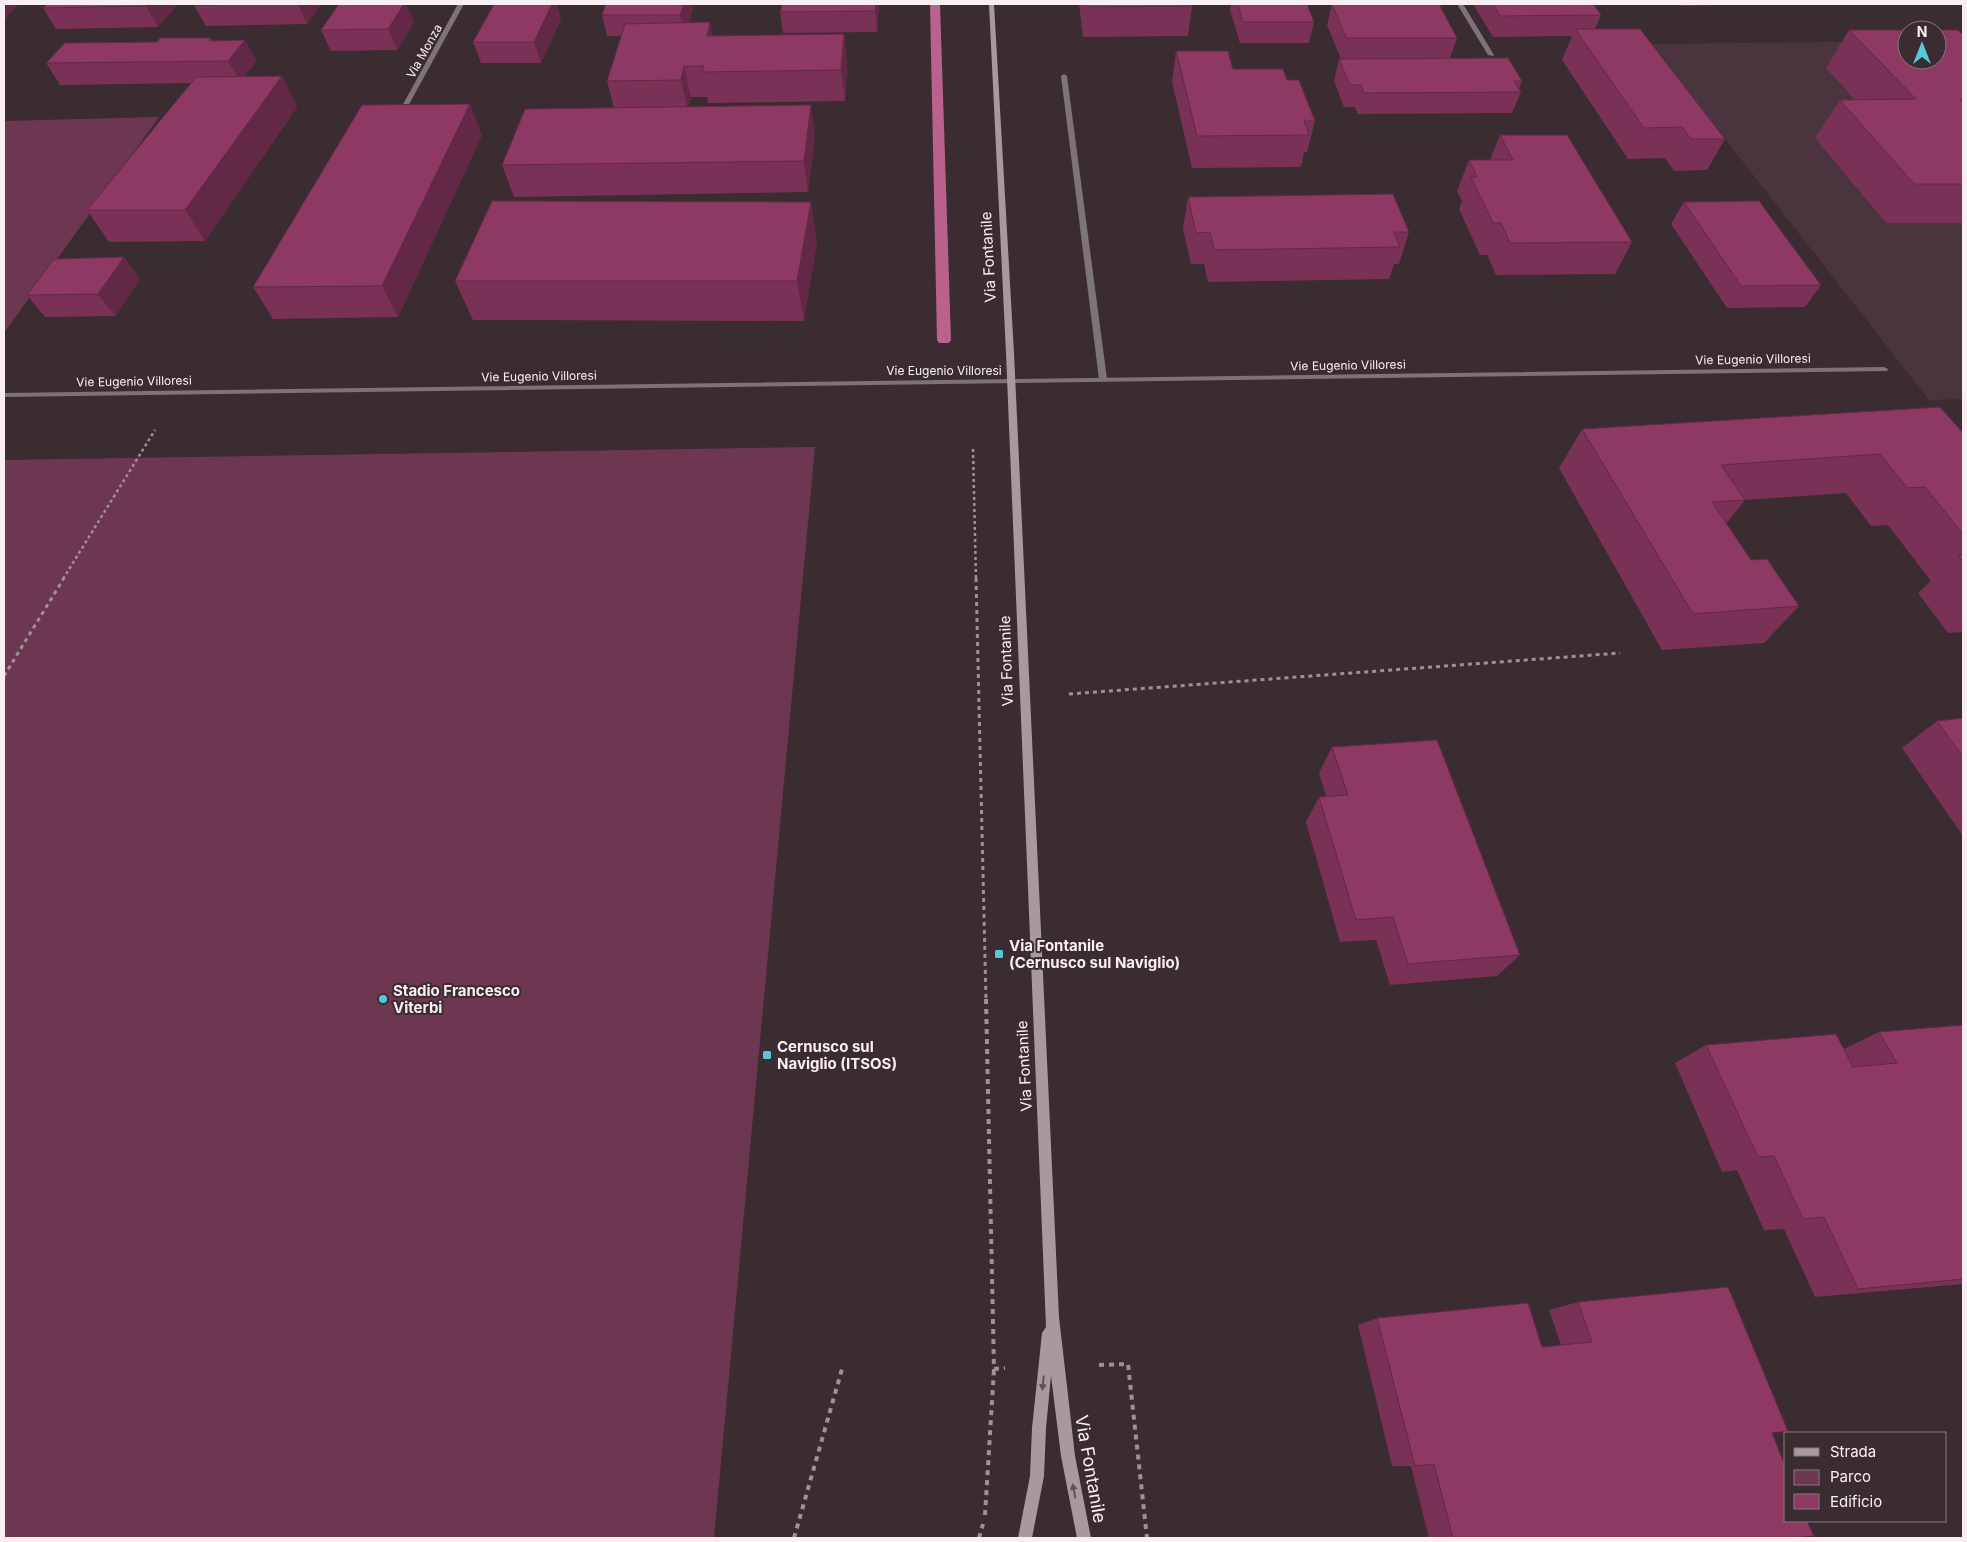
<svg xmlns="http://www.w3.org/2000/svg" width="1967" height="1542" font-family="Inter,sans-serif">
<style>
.built{fill:#4a353e}
.green{fill:#6d3751}
.lines{fill:none;stroke-linecap:round;stroke-linejoin:round}
.stream{fill:#ba628d;fill-rule:evenodd}
.path-far2{stroke:#9e9297;stroke-width:2.5;stroke-dasharray:3 3;stroke-linecap:butt}
.path-far1{stroke:#9e9297;stroke-width:3;stroke-dasharray:4 4;stroke-linecap:butt}
.path{stroke:#9e9297;stroke-width:4;stroke-dasharray:5 5;stroke-linecap:butt}
.lane{fill:#7c7478;fill-rule:evenodd}
.street{fill:#7c7478;fill-rule:evenodd}
.secondary{fill:#a79a9f;fill-rule:evenodd}
.wall{fill:#793156}
.shaded-wall{fill:#632846}
.building{fill:#8d3964;stroke:#632846}
.oneway{fill:#615258}
.poi-dot{fill:#51ccd4;stroke:#3b2c32;stroke-width:2}
.labels{text-anchor:middle;dominant-baseline:central;stroke-width:4;stroke-linejoin:round;paint-order:stroke}
.far-street-label{font-size:12px;fill:#f9eff3;stroke:#3b2c32}
.street-label{font-size:15px;fill:#f9eff3;stroke:#3b2c32}
.poi-label{font-size:15px;font-weight:bold;fill:#f9eff3;stroke:#3b2c32;text-anchor:start}
.near-street-label{font-size:18px;fill:#f9eff3;stroke:#3b2c32}
</style>
<rect width="100%" height="100%" fill="#3b2c32"/>
<path class="built" d="M1907 41V60H1937L1963 54V399L1929 400 1651 44Z"/>
<path class="green" d="M159 117 4 333V121Z
M815 447 714 1538H4V460Z"/>
<g class="lines">
<path class="stream" d="M930 4H940L951 340 949 343H939L937 340Z"/>
<path class="path-far2" d="M973 449 976 579
M63 579 155 430"/>
<path class="path-far1" d="M976 578 986 1000
M4 676 64 578
M1069 694 1620 653"/>
<path class="path" d="M986 999 994 1369 1005 1368
M1099 1365 1128 1364 1147 1538
M985 1515 994 1369
M794 1538 842 1369
M979 1538 983 1524"/>
<path class="lane" d="M1457 4H1463L1494 55 1493 56 1488 55Z
M1064 74 1067 76 1107 379 1103 381 1099 379 1061 76Z"/>
<path class="street" d="M458 4H464L407 108 402 109 401 108Z
M1884 367 1888 369 1887 371 4 397V393Z"/>
<path class="secondary" d="M989 4H994L1014 353 1059 1317 1075 1456 1091 1538H1077L1061 1456 1051 1376 1046 1428 1044 1476 1032 1538H1018L1030 1476 1032 1428 1042 1333 1046 1327 1006 353Z"/>
</g>
<path class="wall" d="M47 4H178L158 27 56 29 43 8Z
M196 4H321L307 24 206 26 194 5Z
M339 4H406L414 22 397 50 331 51 321 30Z
M782 4H879L877 32 783 33 780 12Z
M1079 4H1192V6L1188 36 1083 37Z
M1231 4H1307L1314 22 1309 43H1240L1230 10Z
M1332 4H1439L1457 38 1450 58 1522 81 1519 89 1521 92 1512 113 1358 114 1355 107H1344L1334 81 1339 59H1341L1327 25Z
M1473 4H1593L1601 15 1595 29 1725 139 1707 170 1674 171 1665 158 1628 159 1562 60 1572 36 1493 37Z
M1680 4H1748L1682 6Z
M693 8 689 23 710 22 712 36 844 34 847 65 845 101 708 103 707 97H691L688 107 815 136 808 192 514 197 502 165 614 108 607 81 621 36H607L602 15Z
M561 19 541 63H481L473 42Z
M1849 30 1963 35V223H1886L1815 138 1840 100H1855L1826 68Z
M211 38 213 41 245 40 256 61 244 77 282 76 297 107 205 241 109 242 87 210 191 83 60 85 46 63 157 42Z
M1176 51 1233 69 1287 80 1315 121 1307 152H1304L1301 167 1192 168 1172 82Z
M482 135 398 317 273 319 253 287Z
M1500 135 1632 242 1615 274 1496 275 1487 255H1480L1459 209 1462 201 1457 191 1469 160H1490Z
M1188 197 1409 232 1399 264H1394L1389 279 1208 282 1204 264H1191L1183 229Z
M1684 202 1821 285 1805 307 1727 308 1671 224Z
M817 241 804 321 473 320 455 281Z
M124 257 140 279 115 316 45 317 27 295Z
M1582 429 1963 433V632L1948 633 1918 593 1931 581 1888 525 1871 526 1846 493 1745 500 1726 524 1751 560 1799 606 1764 643 1662 650 1559 468Z
M1963 718V836L1902 748 1937 721Z
M1332 747 1520 955 1497 976 1390 985 1376 940 1340 942 1306 822 1319 797 1326 796 1319 773Z
M1963 1025V1284L1815 1297 1784 1229 1764 1230 1737 1170 1722 1172 1675 1063 1706 1045 1844 1049 1879 1032Z
M1578 1302 1772 1433 1791 1538H1429L1411 1466H1392L1358 1325 1377 1318 1542 1347 1561 1345 1549 1310Z"/>
<path class="shaded-wall" d="M4 4H19L4 20Z
M148 4H178L158 27 146 6Z
M298 4H321L307 24Z
M404 4H406L414 22 397 50 388 29Z
M552 4H557L561 19 541 63 534 42Z
M684 4H692L693 8 685 36 680 15Z
M876 4H879L877 32 875 11Z
M710 22 715 52 707 36Z
M844 34 847 65 845 101 841 70Z
M245 40 256 61 240 82 228 61Z
M684 66 691 97 688 111 681 80Z
M282 76 297 107 205 241 185 210Z
M470 104 482 135 398 317 382 286Z
M811 105 815 136 808 192 804 161Z
M811 202 817 241 804 321 797 281Z
M124 257 140 279 115 316 98 294Z"/>
<path class="building" d="M47 4H148L146 6 43 8Z
M196 4H282L194 5Z
M339 4H404L388 29 321 30Z
M494 4H552L534 42H473Z
M606 4H684L680 15H602Z
M782 4H876L875 11 780 12Z
M1085 4H1192V6L1085 7Z
M1238 4H1307L1314 22H1243Z
M1332 4H1439L1457 38H1346Z
M1493 4H1593L1601 15 1500 16Z
M710 22 707 36 844 34 841 70 702 72 704 66H684L681 80 607 81 625 24Z
M1575 29H1640L1725 139H1691L1682 127 1644 128Z
M1849 30H1907V60H1937V30H1958L1963 35V99H1960L1963 102V184H1914L1840 100 1916 99Z
M160 38H211L209 41 245 40 228 61 46 63 65 43 157 42Z
M1176 51H1228L1233 69H1283L1287 80H1299L1315 121H1304L1309 135 1197 136Z
M1508 58 1522 81H1514L1521 92 1364 93 1361 85H1350L1339 59Z
M282 76 185 210H87L196 77Z
M470 104 382 286 253 287 362 105Z
M811 105 804 161 502 165 525 109Z
M1500 135H1567L1632 242 1510 243 1501 223H1493L1471 177H1477L1469 160H1513Z
M1393 194 1409 232H1394L1400 247 1214 250 1210 232 1196 233 1188 197Z
M492 201 811 202 797 281H455Z
M1759 201 1821 285 1741 286 1684 202Z
M124 257 98 294 27 295 54 259Z
M1940 407 1963 433V534L1925 487 1907 488 1880 454 1721 465 1745 500 1712 502 1751 560 1767 559 1799 606 1693 614 1582 429Z
M1958 555H1963V562Z
M1963 718V757L1937 721Z
M1437 740 1520 955 1408 964 1393 917 1356 920 1319 797 1348 795 1332 747Z
M1963 1025V1279L1858 1289 1824 1217 1803 1219 1774 1156 1758 1157 1706 1045 1836 1034 1853 1067 1897 1063 1879 1032Z
M1728 1287 1788 1431 1772 1433 1786 1468V1521H1807L1814 1536 1791 1538H1453L1434 1464 1415 1466 1377 1318 1528 1303 1542 1347 1592 1342 1578 1302Z"/>
<defs><path id="oneway-solid" d="M-6-.8H1V-3.2L6.5 0L1 3.2V.8H-6Z" transform="scale(1.25)"/></defs>
<g class="oneway">
<use href="#oneway-solid" transform="translate(1043 1383) rotate(96)"/>
<use href="#oneway-solid" transform="translate(1074 1491) rotate(-101)"/>
</g>
<g class="poi-dot">
<rect x="994" y="949" width="10" height="10" rx="2.5"/>
<circle cx="383" cy="999" r="5"/>
<rect x="762" y="1050" width="10" height="10" rx="2.5"/>
</g>
<g class="labels">
<g class="far-street-label">
<text transform="translate(424 51) rotate(-61)">Via Monza</text>
<text transform="translate(1753 359) rotate(-1)">Vie Eugenio Villoresi</text>
<text transform="translate(1348 365) rotate(-1)">Vie Eugenio Villoresi</text>
<text x="944" y="370">Vie Eugenio Villoresi</text>
<text transform="translate(539 376) rotate(-1)">Vie Eugenio Villoresi</text>
<text transform="translate(134 381) rotate(-1)">Vie Eugenio Villoresi</text>
</g>
<g class="street-label">
<text transform="translate(988 257) rotate(-93)">Via Fontanile</text>
<text transform="translate(1006 661) rotate(-92)">Via Fontanile</text>
<text transform="translate(1024 1066) rotate(-93)">Via Fontanile</text>
</g>
<g class="poi-label">
<text x="1009" y="945">Via Fontanile<tspan x="1009" dy="17">(Cernusco sul Naviglio)</tspan></text>
<text x="393" y="990">Stadio Francesco<tspan x="393" dy="17">Viterbi</tspan></text>
<text x="777" y="1046">Cernusco sul<tspan x="777" dy="17">Naviglio (ITSOS)</tspan></text>
</g>
<g class="near-street-label">
<text transform="translate(1091 1469) rotate(80)">Via Fontanile</text>
</g>
</g>
<rect width="1967" height="1542" fill="none" stroke="#f9eff3" stroke-width="10"/>
<rect x="1784" y="1432" width="162" height="90" fill="#3b2c32" stroke="#877a7f"/>
<rect x="1794" y="1448" width="25" height="8" fill="#a79a9f" stroke="#877a7f"/>
<text x="1830" y="1457" font-size="15" fill="#f9eff3">Strada</text>
<rect x="1794" y="1470" width="25" height="15" fill="#6d3751" stroke="#877a7f"/>
<text x="1830" y="1482" font-size="15" fill="#f9eff3">Parco</text>
<rect x="1794" y="1494" width="25" height="15" fill="#8d3964" stroke="#877a7f"/>
<text x="1830" y="1507" font-size="15" fill="#f9eff3">Edificio</text>
<g transform="translate(1922 45)"><circle r="24" fill="#3b2c32" stroke="#877a7f"/>
<path d="M0-4L9 19L0 12L-9 19Z" fill="#51ccd4"/>
<text y="-8" font-size="14" font-weight="bold" text-anchor="middle" fill="#f9eff3">N</text>
</g>
</svg>
